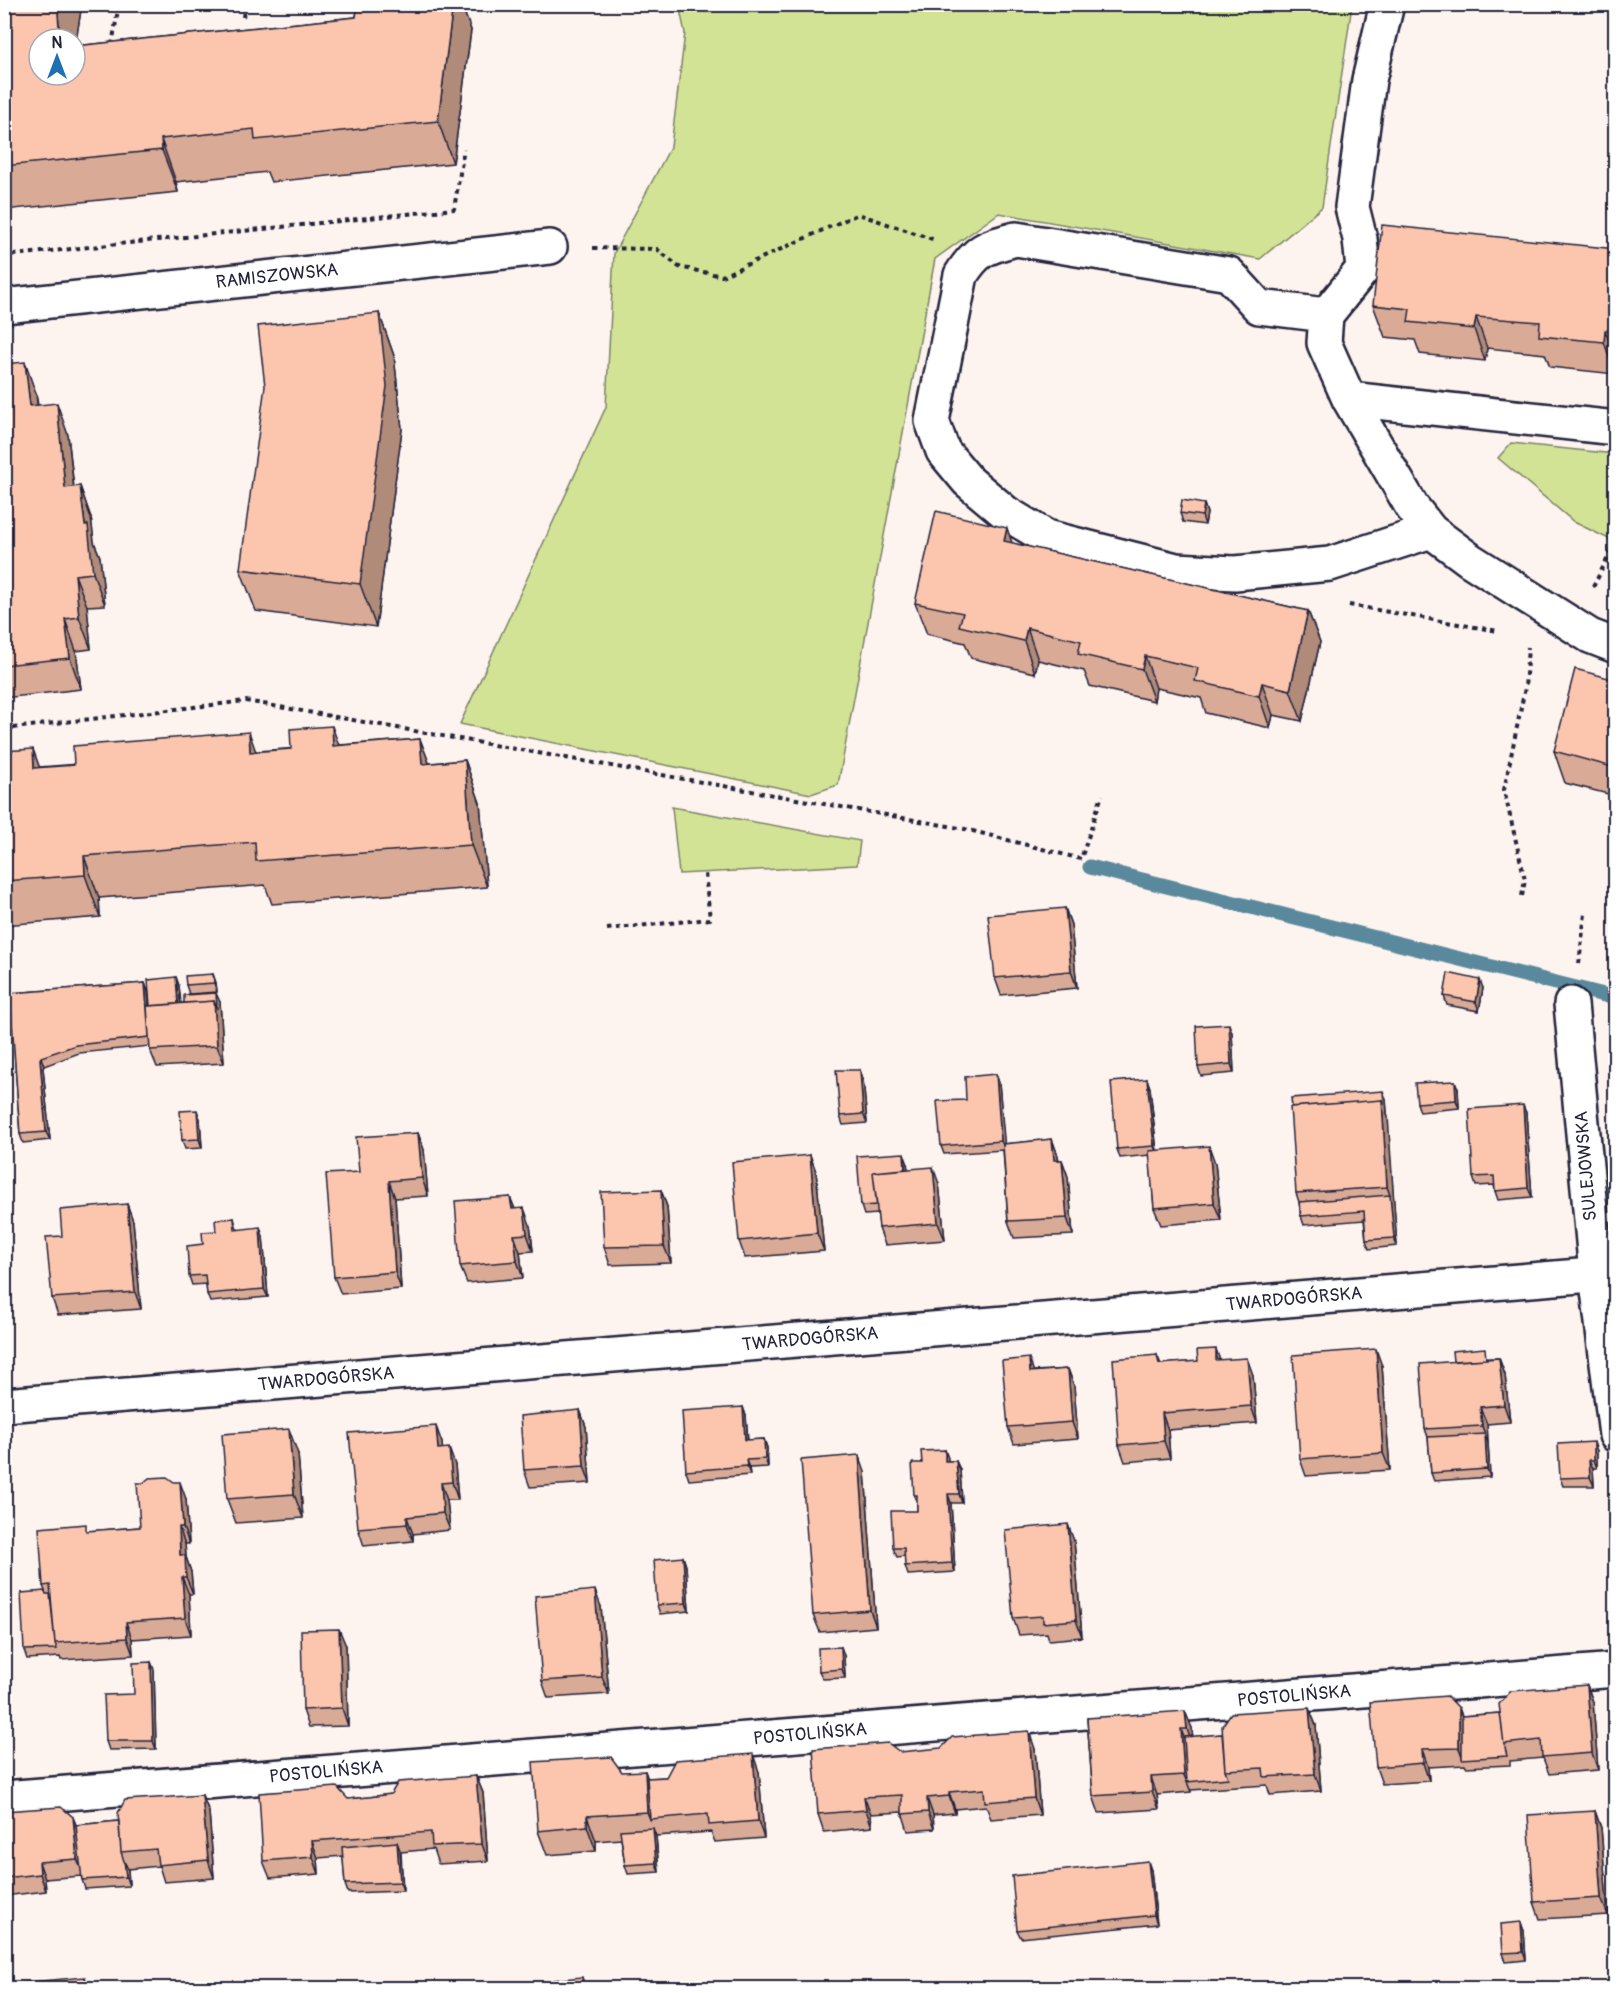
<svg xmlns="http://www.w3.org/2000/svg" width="1620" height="1993" font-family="Pangolin,sans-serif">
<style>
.green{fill:#d3e396;stroke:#7a8268;stroke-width:1.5}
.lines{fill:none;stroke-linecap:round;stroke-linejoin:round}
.stream{stroke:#5a899d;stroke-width:15}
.minor-casing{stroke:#22223b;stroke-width:38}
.path{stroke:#22223b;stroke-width:4;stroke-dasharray:4.5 4.5;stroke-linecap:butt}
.minor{stroke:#fff;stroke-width:33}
.wall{fill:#d9aa96;stroke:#22223b;stroke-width:1.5}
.shaded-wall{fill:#b08b7a;stroke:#22223b;stroke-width:1.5}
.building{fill:#fcc6ae;stroke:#22223b;stroke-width:1.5}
.labels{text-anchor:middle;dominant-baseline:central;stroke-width:4.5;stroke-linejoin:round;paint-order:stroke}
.street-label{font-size:18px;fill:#22223b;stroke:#fff}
</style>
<rect width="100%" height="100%" fill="#fef4ef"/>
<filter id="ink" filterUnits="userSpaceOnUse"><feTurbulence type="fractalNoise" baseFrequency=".0167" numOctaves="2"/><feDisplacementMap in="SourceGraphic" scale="12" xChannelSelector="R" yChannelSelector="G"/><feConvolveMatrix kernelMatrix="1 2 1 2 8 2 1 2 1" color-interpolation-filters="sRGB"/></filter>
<g filter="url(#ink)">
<path class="green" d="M679 5H1352L1322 207 1260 259 999 213 935 259 838 785 811 794 460 724 606 407 614 253 671 146 685 33Z
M1511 443 1615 454V542L1574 522 1498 458Z
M672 807 860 841 857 865 679 874Z"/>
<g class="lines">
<path class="stream" d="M1090 867 1616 998"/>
<g class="minor-casing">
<path id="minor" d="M1387 4 1369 80 1352 207 1360 239 1363 269 1326 315 1324 343 1349 399 1412 507 1431 531 1470 560 1590 636 1616 646
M4 306 550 247
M1326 315 1259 307 1229 274 1016 239C987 247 978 248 961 275L932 421 943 451 968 481 1006 513 1046 537 1176 570 1235 573 1330 564 1431 531
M1349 399 1616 428
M1571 1004 1596 1274 1616 1435
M4 1405 1616 1273
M4 1798 1616 1670"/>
</g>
<path class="path" d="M243 17 245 4
M112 45 119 4
M593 248 657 249 679 267 722 276 858 214 935 240
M4 256 454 209 464 149
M1593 587 1616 542
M1349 605 1498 631
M4 729 246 701 965 829 1081 859 1102 795
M1522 896 1525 880 1504 790 1525 688 1528 647
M607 929 710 919 705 873
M1579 964 1585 914"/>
<use href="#minor" class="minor"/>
</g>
<path class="wall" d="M4 4H82L75 46 356 17 358 4H461L471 30 453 163 271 182 267 172 176 182 178 192 4 210Z
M1616 249 1615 374 1550 367 1545 354 1487 348 1485 361 1420 354 1415 340 1385 337 1373 305Z
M379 313 394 356 402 429 376 627 256 611 240 569Z
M4 364 36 394 38 405 68 435 74 487 80 486 91 518 94 542 100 557 105 605 87 606 91 649 76 651 81 689 4 698Z
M1204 504 1207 513 1205 525 1183 522 1180 513Z
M1012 543 1308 611 1320 642 1302 721 1273 715 1270 728 1206 713 1201 698 1156 688 1154 701 1090 686 1084 671 1038 660 1035 673 971 658 965 643 927 634 915 603Z
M1616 680V796L1565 783 1554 751Z
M420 739 429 763 465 760 480 803 487 887 272 904 265 885 99 898 100 917 4 925V751L39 767Z
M1065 908 1071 925 1077 988 1001 995 995 978Z
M213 974 216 983 217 992 189 994 186 985Z
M176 977 179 986 181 1003 220 1002 224 1063 157 1067 150 1050V1046L79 1053 44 1066 43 1068 50 1140 23 1143 20 1134 10 993 145 983 148 992Z
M1483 988 1479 1011 1447 1005 1444 996Z
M1616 1026V1092H1615L1612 1083Z
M1232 1033 1234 1073 1201 1076 1198 1067Z
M860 1070 863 1079 867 1123 843 1125 840 1116Z
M996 1074 999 1083 1004 1144 1052 1139 1058 1156 1059 1160H1062L1068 1177 1073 1235 1014 1238 1008 1221 1003 1150 944 1154 941 1146 966 1100Z
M1147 1079 1150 1088 1157 1151 1215 1163 1221 1220 1161 1225 1154 1208 1150 1155 1120 1158 1117 1149Z
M1455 1081 1458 1089 1459 1108 1420 1112 1417 1103Z
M1386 1099 1397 1246 1369 1249 1366 1240 1364 1220 1304 1225 1301 1216 1299 1202 1296 1193Z
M1526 1113 1532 1197 1498 1200 1495 1191 1494 1185 1476 1186 1473 1177Z
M200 1119 202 1148 185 1149 182 1140Z
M418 1133 424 1150 428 1196 395 1198 401 1289 341 1294 334 1277 359 1172Z
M810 1155 816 1172 824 1251 745 1258 739 1241Z
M907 1162 908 1169 939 1184 945 1240 885 1245 879 1228 878 1214 864 1215 861 1206Z
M661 1190 667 1207 671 1263 610 1265 604 1247Z
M510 1197 515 1209 530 1225 533 1251 520 1252 523 1278 467 1283 460 1266Z
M127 1204 133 1221 141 1309 58 1315 52 1298 62 1236Z
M234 1218 237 1229 263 1236 268 1297 210 1302 207 1294 206 1284 192 1285 189 1276 203 1244 216 1231Z
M1157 1355 1161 1364 1220 1360 1253 1375 1257 1423 1168 1430 1170 1458 1125 1462 1119 1445Z
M1488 1357V1358H1499L1505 1375 1510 1422 1487 1424 1490 1477 1434 1481 1431 1473 1428 1437 1425 1429 1453 1361Z
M1382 1366 1390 1470 1306 1476 1300 1459Z
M1068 1369 1074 1386 1078 1439 1014 1444 1008 1427 1034 1371Z
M743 1407 746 1416 748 1440 764 1439 767 1448 768 1467 749 1468 750 1475 689 1480 686 1471Z
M580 1410 586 1427 590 1483 530 1487 524 1470Z
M442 1443V1448L455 1465 458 1500H447L450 1530 413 1534V1541L364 1546 358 1528Z
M945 1450 948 1461H956L960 1470 962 1503H951L955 1572 908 1575 905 1566V1556L897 1557 893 1548 917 1511V1503L914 1495 922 1463Z
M1597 1451V1468H1593L1594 1486H1563L1560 1478Z
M298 1454 303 1518 236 1523 227 1499Z
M865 1472 876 1627 820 1632 813 1615Z
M186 1499 189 1544H185L186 1557 191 1572 193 1594H189L191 1635 132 1639 133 1655 61 1660 60 1657 27 1659 24 1650 45 1591 43 1586 88 1531 140 1527Z
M1074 1541 1082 1637 1049 1640 1047 1633 1019 1635 1013 1618Z
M683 1557 686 1566 689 1611 660 1614 657 1605Z
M601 1607 609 1694 548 1698 542 1681Z
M346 1646 348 1726 309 1727 303 1710Z
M841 1647 844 1656 845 1678 823 1679 819 1671Z
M151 1662 154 1670 156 1749 109 1750 106 1741 134 1694Z
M1587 1685 1593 1702 1598 1770 1549 1774 1543 1758 1510 1761V1765L1466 1767 1465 1765 1428 1767 1429 1781 1382 1784 1376 1767 1459 1708 1462 1716 1500 1713Z
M1087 1718 1192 1728V1737L1316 1725 1321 1791 1270 1795 1267 1785 1191 1790V1792L1157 1795 1159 1809 1099 1813 1093 1796Z
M1035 1749 1040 1815 991 1819 986 1806 955 1809V1813L933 1815 934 1829 908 1831 902 1812 871 1814 872 1827 824 1832 818 1814 900 1752Z
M645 1771 647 1778 759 1772 764 1838 715 1842 711 1832 656 1836 659 1872 628 1874 625 1865 621 1839 596 1841V1851L547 1855 538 1831Z
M476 1776 483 1793 488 1861 438 1864 433 1849 401 1852 403 1891 348 1893 345 1884 343 1856 318 1858 319 1874 270 1878 263 1861 348 1799 369 1797 391 1794Z
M202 1795 209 1812 214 1878 164 1882 159 1866 128 1869 129 1886 85 1889 81 1876 45 1879 46 1891 4 1896V1811L76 1825 119 1821Z
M1595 1811 1601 1828 1608 1915 1540 1919 1534 1902Z
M1151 1870 1157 1924 1021 1938 1017 1930Z
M1524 1931 1526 1960 1506 1962 1503 1953Z"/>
<path class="shaded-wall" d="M60 4H82L75 47V39H60L58 14Z
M453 4H461L471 30 453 163 438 121Z
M161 139 176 182 178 192 162 150Z
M379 313 394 356 402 429 376 627 360 584Z
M1476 317 1487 348 1485 361 1474 329Z
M1605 330 1616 358 1615 374 1604 342Z
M25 362 36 394 41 438 30 406Z
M57 403 68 435 77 519 65 488Z
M80 486 91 518 94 542 100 557 105 605 93 573 85 525Z
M1204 504 1207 513 1205 525 1202 516Z
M1007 528 1018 560 1004 541Z
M75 575 87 606 91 649 79 617Z
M1308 611 1320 642 1302 721 1290 690Z
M65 619 76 651 81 689 70 658Z
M1027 628 1038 660 1035 673 1024 641Z
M1145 656 1156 688 1154 701 1142 669Z
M1262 683 1273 715 1270 728 1259 696Z
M332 726 347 768 333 746Z
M249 732 264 775 250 752Z
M420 739 436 781 422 764Z
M33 749 48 791 34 768Z
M465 760 480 803 487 887 471 845Z
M84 856 99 898 100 917 85 875Z
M1065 908 1071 925 1077 988 1071 971Z
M213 974 216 983 217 992 214 983Z
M176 977 179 986 182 1021 179 1013Z
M1480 980 1483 988 1479 1011 1476 1002Z
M145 983 148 992 152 1046 149 1037Z
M216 993 220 1002 224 1063 217 1046 214 1001Z
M1229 1024 1232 1033 1234 1073 1231 1064Z
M41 1057 44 1066 43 1068 50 1140 46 1132 40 1059Z
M860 1070 863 1079 867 1123 863 1114Z
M996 1074 999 1083 1005 1149 1001 1141Z
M1147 1079 1150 1088 1157 1154 1154 1146Z
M1455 1081 1458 1089 1459 1108 1456 1100Z
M1383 1091 1386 1099 1387 1114 1388 1117 1397 1246 1394 1238 1390 1195 1387 1187 1382 1100Z
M1523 1105 1526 1113 1532 1197 1528 1188Z
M197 1110 200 1119 202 1148 199 1139Z
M418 1133 424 1150 428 1196 422 1178Z
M1052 1139 1058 1156 1060 1177 1054 1160Z
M1209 1146 1215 1163 1221 1220 1214 1203Z
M904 1153 907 1162 909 1186 906 1178Z
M810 1155 816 1172 824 1251 817 1233Z
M1062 1160 1068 1177 1073 1235 1067 1218Z
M933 1167 939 1184 945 1240 938 1223Z
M389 1181 395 1198 401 1289 395 1272Z
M661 1190 667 1207 671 1263 664 1246Z
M510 1197 517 1214 512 1209Z
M127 1204 133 1221 141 1309 135 1292Z
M524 1208 530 1225 533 1251 527 1234Z
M260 1227 263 1236 268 1297 264 1289Z
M514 1235 520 1252 523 1278 517 1261Z
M1216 1349 1222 1366 1216 1360Z
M1376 1349 1382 1366 1390 1470 1383 1453Z
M1029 1358 1035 1375 1030 1372Z
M1247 1358 1253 1375 1257 1423 1251 1406Z
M1499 1358 1505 1375 1510 1422 1504 1405Z
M1068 1369 1074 1386 1078 1439 1072 1422Z
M743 1407 746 1416 748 1449 745 1440Z
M1480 1407 1487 1424 1488 1443 1482 1426Z
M580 1410 586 1427 590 1483 584 1466Z
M1162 1413 1168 1430 1170 1458 1164 1441Z
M436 1426 442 1443 444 1466 438 1449Z
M289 1429 298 1454 303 1518 294 1494Z
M1485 1434 1488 1443 1490 1477 1487 1469Z
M764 1439 767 1448 768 1467 765 1459Z
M1594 1442 1597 1451V1468L1594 1460Z
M449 1448 455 1465 458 1500 452 1482Z
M945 1450 948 1458V1470L945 1461Z
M859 1455 865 1472 876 1627 870 1610Z
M746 1460 749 1468 750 1475 747 1466Z
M1589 1460 1593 1468 1594 1486 1590 1477Z
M956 1461 960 1470 962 1503 959 1494Z
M180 1482 186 1499 189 1544 183 1527Z
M441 1483 447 1500 450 1530 443 1513Z
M948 1494 951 1503 955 1572 952 1563Z
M407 1517 413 1534V1541L407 1524Z
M1068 1524 1074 1541 1082 1637 1076 1620Z
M179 1527 185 1544 186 1557 191 1572 193 1594 186 1577 180 1555Z
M683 1557 686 1566 689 1611 686 1603Z
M182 1577 189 1594 191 1635 185 1618Z
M595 1590 601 1607 609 1694 602 1677Z
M126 1622 132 1639 133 1655 127 1638Z
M339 1629 346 1646 348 1726 342 1708Z
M841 1647 844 1656 845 1678 842 1669Z
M151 1662 154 1670 156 1749 153 1741Z
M1587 1685 1593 1702 1598 1770 1592 1753Z
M1309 1708 1316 1725 1321 1791 1315 1774Z
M1459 1708 1465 1725 1463 1759 1459 1748Z
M1185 1711 1192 1728 1193 1746 1187 1729Z
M1181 1729 1187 1746V1782L1191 1792 1184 1775Z
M1029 1731 1035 1749 1040 1815 1034 1798Z
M1422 1749 1428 1767 1429 1781 1423 1763Z
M753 1754 759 1772 764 1838 758 1821Z
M645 1771 654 1795 650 1819 647 1812Z
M476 1776 483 1793 488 1861 482 1844Z
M1151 1777 1157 1795 1159 1809 1152 1792Z
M949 1792 955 1809V1813L949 1796Z
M202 1795 209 1812 214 1878 208 1860Z
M864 1797 871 1814 872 1827 866 1810Z
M927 1798 933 1815 934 1829 928 1812Z
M1595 1811 1601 1828 1608 1915 1601 1898Z
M587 1816 596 1841V1851L587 1826Z
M73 1817 80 1834 84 1876 77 1859Z
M653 1828 656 1836 659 1872 656 1863Z
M312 1841 318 1858 319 1874 313 1857Z
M397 1842 400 1850 403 1891 400 1882Z
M124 1861 128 1869 129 1886 126 1877Z
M1148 1861 1151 1870 1157 1924 1154 1915Z
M39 1862 45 1879 46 1891 40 1874Z
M1521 1922 1524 1931 1526 1960 1523 1952Z
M85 1977 89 1989H86Z
M582 1977 585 1986V1989H583Z"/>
<path class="building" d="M4 4H60L58 14 60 39H39V75H75V46L356 17 358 4H453L438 121 255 140 254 129 161 139 162 150 4 166Z
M1382 225 1616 249V331L1605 330 1604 342 1539 336 1540 322 1476 317 1474 329 1408 322 1410 309 1373 305Z
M379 313 387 386 360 584 240 569 265 386 258 326Z
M25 362 30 406 57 403 65 488 80 486 85 525H88L93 573 75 575 79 617 65 619 70 658 4 665V364Z
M1182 500 1204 504 1202 516 1180 513Z
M936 511 1007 528 1004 541 1308 611 1290 690 1262 683 1259 696 1195 681 1198 668 1145 656 1142 669 1078 654 1081 641 1027 628 1024 641 959 626 963 613 915 603Z
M1575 669 1616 680V768L1554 751Z
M332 726 333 746 420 739 422 764 465 760 471 845 256 861 255 842 84 856 85 875 4 881V751L33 749 34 768 74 765 73 746 249 732 250 752 291 749 290 729Z
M1065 908 1071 971 995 978 988 915Z
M1448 973 1480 980 1476 1002 1444 996Z
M213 974 214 983 186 985 185 976Z
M176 977 178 1004 150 1006 148 980Z
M145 983 149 1037 76 1045 41 1057 40 1059 46 1132 20 1134 10 993Z
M216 993 217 1009 214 1001 184 1003V995Z
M214 1001 217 1046 150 1050 147 1006Z
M1229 1024 1231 1064 1198 1067 1196 1026Z
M1611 1026H1616V1083H1612Z
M836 1070H860L863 1114 840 1116Z
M996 1074 1001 1141 941 1146 937 1101 966 1100 965 1077Z
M1147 1079 1154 1146 1117 1149 1111 1082Z
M1455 1081 1456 1100 1417 1103 1415 1083Z
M1383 1091 1384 1105 1382 1100 1292 1107 1291 1098Z
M1382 1100 1387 1187 1296 1193 1290 1107Z
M1523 1105 1528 1188 1495 1191 1494 1176 1473 1177 1469 1109Z
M197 1110 199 1139 182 1140 180 1111Z
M418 1133 422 1178 389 1181 395 1272 334 1277 326 1174 359 1172 356 1137Z
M1052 1139 1054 1160H1062L1067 1218 1008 1221 1003 1144Z
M1209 1146 1214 1203 1154 1208 1149 1151Z
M904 1153 905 1169 873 1172 877 1205 861 1206 857 1156Z
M810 1155 817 1233 739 1241 732 1162Z
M933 1167 938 1223 879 1228 873 1172Z
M661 1190 664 1246 604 1247 601 1192Z
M1390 1195 1394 1238 1366 1240 1364 1211 1301 1216 1299 1202Z
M510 1197 512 1209 524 1208 527 1234 514 1235 517 1261 460 1266 455 1201Z
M127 1204 135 1292 52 1298 46 1237 62 1236 60 1210Z
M234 1218 235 1230 260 1227 264 1289 207 1294 205 1275 189 1276 187 1246 203 1244 202 1232 216 1231 215 1220Z
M1485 1348 1486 1359 1453 1361 1452 1351Z
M1216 1349V1360L1247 1358 1251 1406 1162 1413 1164 1441 1119 1445 1113 1359 1157 1355 1159 1364 1198 1361 1197 1350Z
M1376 1349 1383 1453 1300 1459 1293 1355Z
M1029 1358 1030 1372 1068 1369 1072 1422 1008 1427 1002 1361Z
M1499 1358 1504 1405 1480 1407 1482 1426 1425 1429 1420 1364Z
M743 1407 745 1440 764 1439 765 1459 746 1460 747 1466 686 1471 682 1411Z
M580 1410 584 1466 524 1470 520 1416Z
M436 1426 438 1449 449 1448 452 1482 441 1483 443 1513 407 1517V1524L358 1528 349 1433Z
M289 1429 294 1494 227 1499 222 1434Z
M1485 1434 1487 1469 1431 1473 1428 1437Z
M1594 1442V1460H1589L1590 1477 1560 1478 1558 1444Z
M945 1450V1461H956L959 1494H948L952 1563 905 1566 904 1548H893L891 1511H917V1495H914L912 1463H922L921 1451Z
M859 1455 870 1610 813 1615 801 1460Z
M167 1477 174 1482H180L183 1527H179L180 1555H185L186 1577H182L185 1618 126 1622 127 1638 55 1643 50 1585 43 1586 39 1528 86 1524V1531L140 1527 137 1483H143L149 1478Z
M1068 1524 1076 1620 1043 1623V1616L1013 1618 1005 1530Z
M683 1557 686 1603 657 1605 654 1560Z
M595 1590 602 1677 542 1681 535 1596Z
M45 1591 46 1594H50L55 1643 57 1649 24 1650 21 1593Z
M339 1629 342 1708 303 1710 301 1630Z
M841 1647 842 1669 819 1671 818 1648Z
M151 1662 153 1741H106L104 1695 134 1694 133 1663Z
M1587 1685 1592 1753 1542 1757 1541 1740 1504 1744 1499 1704 1511 1691Z
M1447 1696 1459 1708V1748L1422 1749 1423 1763 1376 1767 1370 1702Z
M1309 1708 1315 1774 1264 1777 1263 1768 1225 1770 1222 1726 1231 1713Z
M1185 1711 1187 1729H1181L1184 1775 1151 1777 1152 1792 1093 1796 1087 1718Z
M1500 1713 1504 1744 1507 1756 1462 1759V1716Z
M1029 1731 1034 1798 985 1802 984 1789 949 1792V1796L927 1798 928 1812 902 1814V1795L864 1797 866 1810 818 1814 813 1749 888 1743 900 1752 941 1748 952 1737Z
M1222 1734 1225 1770 1228 1778 1187 1782 1184 1737Z
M753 1754 758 1821 709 1825 708 1814 650 1819 647 1778 666 1777 675 1760Z
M611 1757 622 1772 645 1771 647 1812 587 1816V1826L538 1831 533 1762Z
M476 1776 482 1844 432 1846 431 1832 312 1841 313 1857 263 1861 259 1793 337 1787 348 1799 369 1797 391 1794 398 1782Z
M202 1795 208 1860 158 1865 156 1849 121 1852 118 1813 125 1800Z
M61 1807 73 1817 77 1859 39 1862 40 1874 4 1878V1811Z
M1595 1811 1601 1898 1534 1902 1528 1815Z
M119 1821 121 1852 124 1861 126 1877 82 1880 76 1825Z
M653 1828 656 1863 625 1865 620 1830Z
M397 1842 400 1882 345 1884 342 1847Z
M1148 1861 1154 1915 1017 1930 1012 1876Z
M1521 1922 1523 1952 1503 1953 1501 1924Z
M85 1977 86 1989H21L20 1983Z
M582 1977 583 1989H554L553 1980Z"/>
</g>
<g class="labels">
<g class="street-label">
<text transform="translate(277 276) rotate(-6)">RAMISZOWSKA</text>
<text transform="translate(1586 1166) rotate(-95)">SULEJOWSKA</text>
<text transform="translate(1294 1299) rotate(-5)">TWARDOGÓRSKA</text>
<text transform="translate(810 1339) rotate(-5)">TWARDOGÓRSKA</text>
<text transform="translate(326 1379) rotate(-5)">TWARDOGÓRSKA</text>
<text transform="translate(1294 1696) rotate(-5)">POSTOLIŃSKA</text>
<text transform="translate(810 1734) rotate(-5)">POSTOLIŃSKA</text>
<text transform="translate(326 1772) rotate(-5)">POSTOLIŃSKA</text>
</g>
</g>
<rect width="1620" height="1993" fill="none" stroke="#fff" stroke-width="24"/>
<rect x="12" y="12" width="1596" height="1969" fill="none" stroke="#22223b" stroke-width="2" filter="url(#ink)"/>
<g transform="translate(57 57)"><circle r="28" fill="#ffffff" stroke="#a7a7b1" stroke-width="1.5"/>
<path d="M0-4.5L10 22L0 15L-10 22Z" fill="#1f6fb2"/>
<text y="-9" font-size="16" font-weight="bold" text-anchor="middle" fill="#22223b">N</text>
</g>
</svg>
